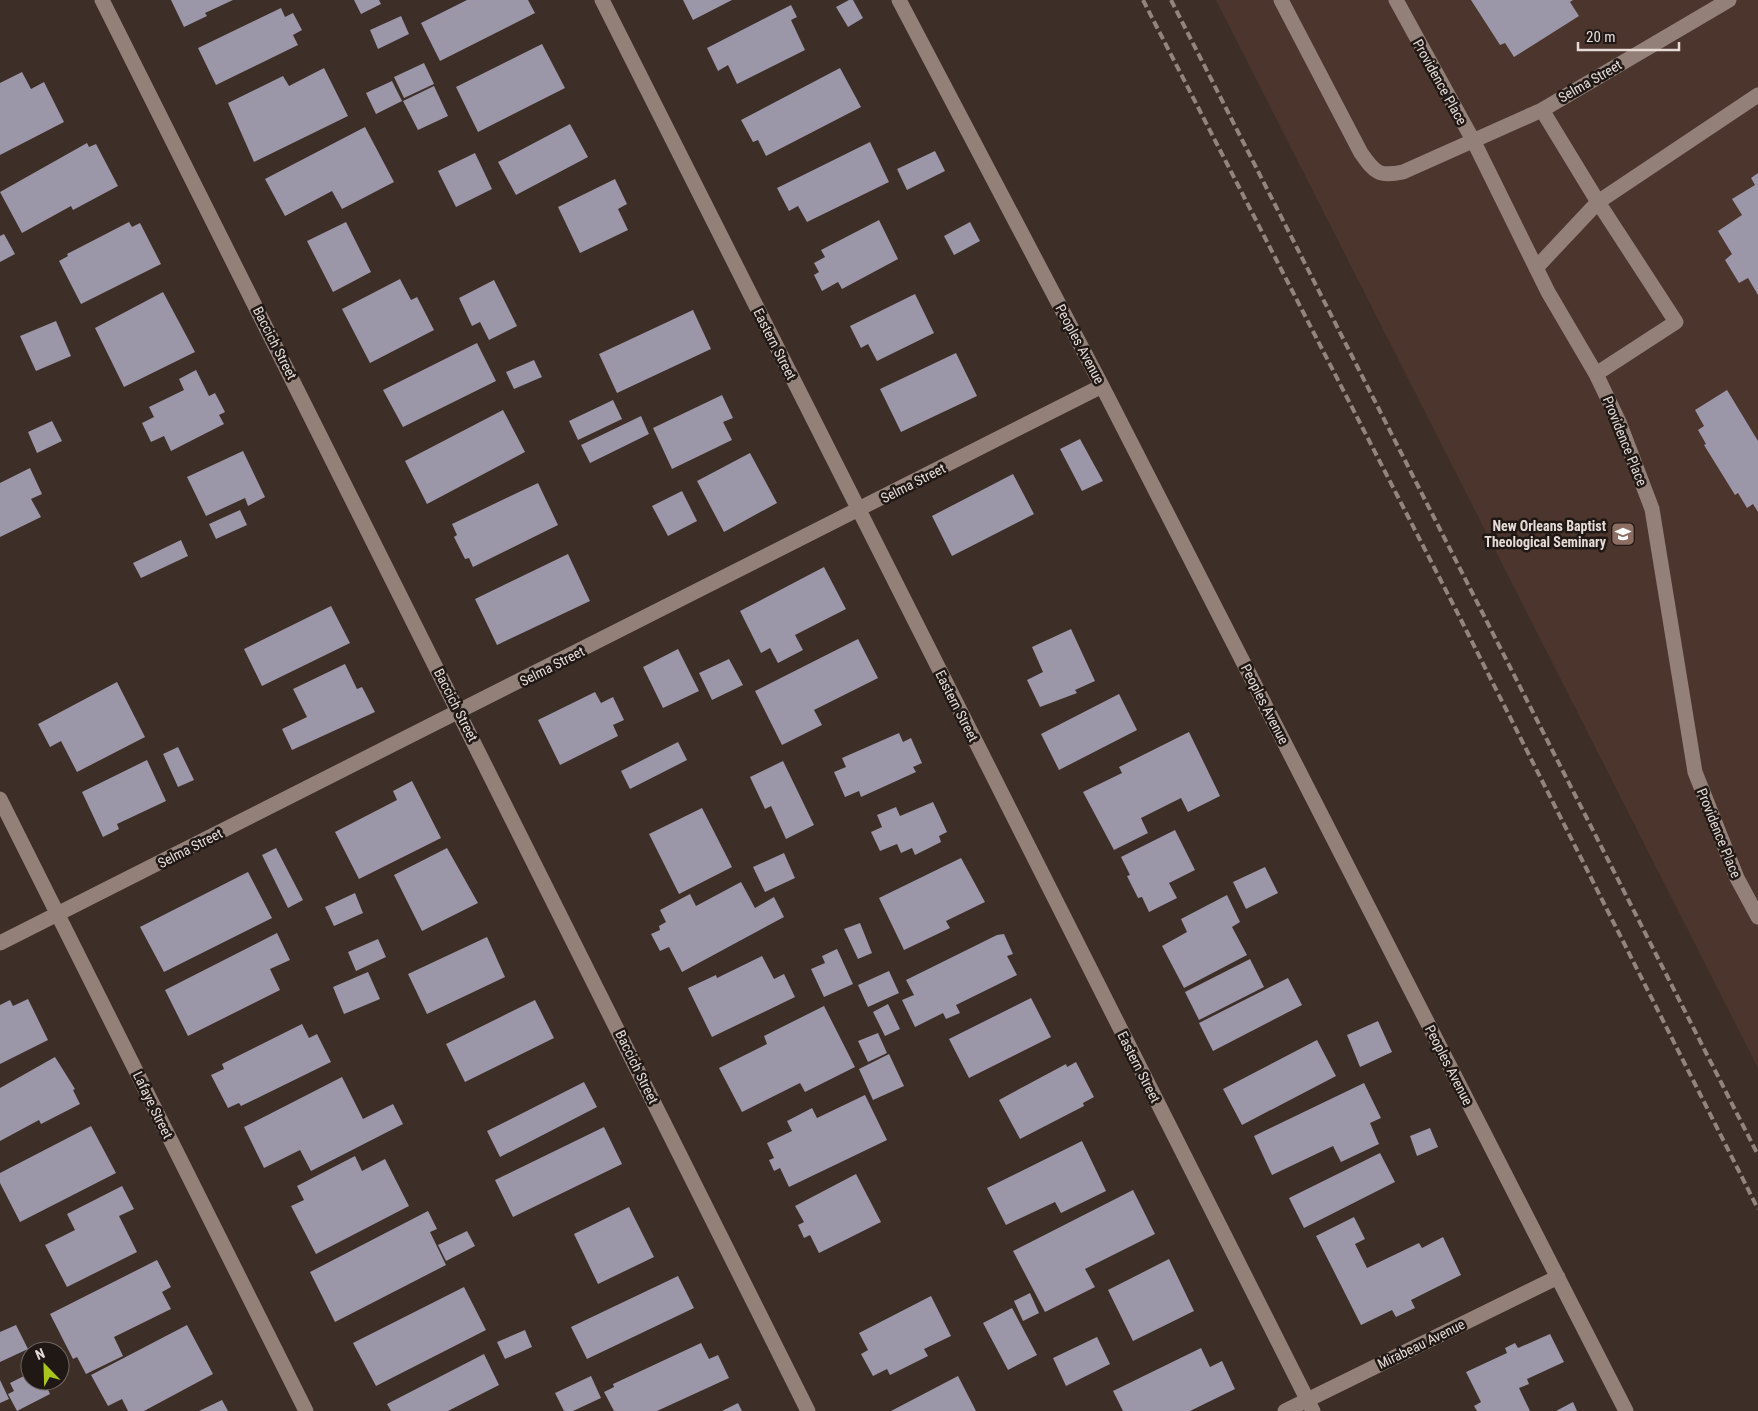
<svg xmlns="http://www.w3.org/2000/svg" width="1758" height="1411" font-family="'Roboto Condensed',sans-serif">
<style>
.built{fill:#4c352d}
.building{fill:#9b96a8}
.lines{fill:none;stroke-linecap:round;stroke-linejoin:round}
.minor{stroke:#938079;stroke-width:15}
.rail{stroke:#92847f;stroke-width:4;stroke-dasharray:8 4;stroke-linecap:butt}
.labels{text-anchor:middle;dominant-baseline:central;stroke-width:5;stroke-linejoin:round;paint-order:stroke}
.street-label{font-size:14px;fill:#e6dbd7;stroke:#1f1815}
.poi-label{font-size:14px;font-weight:bold;fill:#e6dbd7;stroke:#1f1815;text-anchor:end}
</style>
<rect width="100%" height="100%" fill="#3e2e28"/>
<path class="built" d="M1216 0H1758V1068Z"/>
<path class="building" d="M171 0H233L205 13 207 16 184 27Z
M354 0H379L381 4 361 14Z
M467 0H528L535 13 440 61 421 23Z
M683 0H732L693 20Z
M849 0H853L863 18 848 27 836 7Z
M1471 0H1573L1570 2 1579 16 1514 57 1505 43 1500 45Z
M791 5 797 17 791 20 805 50 737 84 728 65 718 71 707 48Z
M281 8 285 17 293 13 302 30 293 35 298 45 216 85 198 48Z
M401 16 409 34 378 49 370 30Z
M542 44 565 88 478 132 456 87Z
M424 63 434 84 404 98 394 77Z
M324 68 348 116 254 162 228 103 283 76 289 86Z
M840 68 861 107 766 156 758 140 753 142 741 120Z
M22 72 31 89 44 82 64 122 0 155V83Z
M392 81 402 101 376 114 366 93Z
M434 86 448 116 418 130 403 101Z
M570 124 588 157 516 195 498 162Z
M365 127 394 182 342 209 332 191 285 216 265 179Z
M870 142 889 182 807 222 798 206 789 211 777 188Z
M87 143 89 147 96 144 118 186 73 210 71 206 22 233 0 192Z
M935 151 945 171 907 190 897 169Z
M475 153 492 189 456 207 438 171Z
M1758 173V295L1748 278 1739 283 1725 260 1732 254 1718 231 1742 215 1732 199 1755 185 1751 178Z
M615 179 627 204 618 209 628 230 580 253 558 207Z
M879 220 898 259 842 289 838 282 822 291 814 275 819 272 814 263 825 257 821 250Z
M129 222 132 227 140 223 161 264 81 304 59 261 68 256 67 254Z
M346 222 371 272 333 292 307 241Z
M970 222 980 241 954 255 944 236Z
M4 234 15 254 0 262V236Z
M400 279 411 300 417 297 434 330 370 363 342 309Z
M494 280 517 326 489 340 480 322 472 326 459 298Z
M163 292 195 352 124 387 95 328Z
M915 294 934 333 877 361 868 344 861 348 850 326Z
M693 310 711 349 617 393 599 354Z
M56 321 71 356 36 371 20 336Z
M477 343 496 381 403 427 383 390Z
M956 353 977 396 901 432 880 389Z
M534 360 542 377 514 389 506 372Z
M196 370 209 396 215 393 225 412 219 415 224 424 171 451 164 436 151 442 142 423 154 417 149 407 184 390 179 379Z
M1727 390 1758 441V512L1753 504 1747 508 1738 493 1735 495 1704 445 1706 444 1698 430 1704 426 1695 410Z
M722 395 733 418 723 422 732 440 672 469 653 428Z
M613 400 622 419 578 440 569 421Z
M503 410 525 452 427 504 405 461Z
M641 416 649 434 590 463 581 445Z
M52 421 62 441 37 453 28 432Z
M1080 439 1103 481 1082 491 1060 449Z
M243 451 265 497 248 506 245 498 206 516 187 477Z
M750 453 777 503 724 532 697 481Z
M30 468 42 494 31 499 41 517 0 537V483Z
M1013 474 1034 514 952 556 932 516Z
M538 483 558 525 473 567 469 558 465 559 454 537 457 535 452 524Z
M682 491 697 521 668 536 652 506Z
M240 510 247 525 216 539 209 524Z
M181 540 188 556 141 578 133 563Z
M568 554 590 601 497 645 475 599Z
M824 567 846 609 795 635 803 650 778 663 770 648 761 653 740 611Z
M331 606 350 643 262 686 244 649Z
M1071 629 1095 681 1075 690 1077 693 1040 707 1027 680 1043 672 1032 647Z
M858 639 878 678 814 710 822 725 782 745 755 691Z
M678 649 699 691 663 708 643 667Z
M729 659 743 685 712 700 699 673Z
M345 664 357 689 362 687 375 712 292 750 282 729 307 717 293 689Z
M117 682 145 737 77 772 61 741 50 747 38 724Z
M595 692 601 703 613 697 624 720 613 725 618 736 560 765 538 720Z
M1119 694 1137 730 1059 770 1041 734Z
M1189 732 1220 796 1188 812 1181 798 1141 818 1148 833 1114 850 1083 792 1122 773 1119 767Z
M899 733 903 742 911 738 922 763 913 767 916 772 861 797 859 791 845 797 834 772 846 767 842 758Z
M678 742 687 760 630 789 621 771Z
M178 747 194 780 178 787 163 754Z
M147 760 166 801 117 824 119 829 103 837 82 792Z
M783 761 814 825 786 839 771 806 765 809 750 777Z
M412 781 441 838 359 879 335 832 397 800 393 791Z
M933 802 947 832 939 836 941 842 915 855 912 848 901 853 897 844 880 851 871 832 882 827 877 815 896 807 900 816Z
M702 808 732 867 679 894 649 834Z
M1175 830 1195 870 1169 883 1177 898 1149 912 1142 897 1138 898 1127 876 1130 875 1121 857Z
M276 848 303 900 288 908 262 855Z
M447 848 478 903 422 931 394 875Z
M784 853 795 878 765 892 753 867Z
M961 858 985 902 946 921 950 928 904 950 879 898Z
M1265 867 1278 893 1246 909 1233 882Z
M248 872 272 918 164 972 140 927Z
M741 882 755 908 774 897 784 917 682 972 669 947 660 951 651 934 660 930 659 926 666 922 660 910 690 894 696 906Z
M355 893 363 913 334 926 325 907Z
M1227 895 1240 922 1232 927 1247 955 1184 988 1162 946 1187 932 1181 919Z
M860 923 872 953 858 959 844 929Z
M277 933 290 960 270 969 280 990 188 1036 165 990Z
M1004 934 1013 954 1007 956 1017 975 956 1005 960 1013 946 1019 943 1013 915 1027 902 1000 914 995 906 980 997 935Z
M487 937 505 977 427 1014 408 974Z
M378 939 386 957 356 971 348 952Z
M837 949 853 984 824 997 811 969 825 963 822 956Z
M762 956 774 979 784 974 795 997 712 1037 688 988 716 975 717 978Z
M1250 959 1264 987 1199 1020 1185 992Z
M889 971 899 993 868 1007 858 985Z
M368 972 380 999 344 1014 333 987Z
M1288 978 1302 1005 1213 1051 1199 1023Z
M1031 998 1051 1037 969 1078 949 1039Z
M28 999 48 1040 0 1064V1005L10 1000 13 1006Z
M535 1000 554 1038 465 1082 446 1044Z
M888 1004 900 1029 885 1036 873 1012Z
M824 1006 855 1067 805 1092 800 1083 742 1112 719 1068 767 1044 764 1036Z
M1378 1021 1392 1052 1360 1067 1347 1035Z
M302 1024 309 1038 317 1034 331 1062 241 1106 239 1103 228 1108 211 1075 224 1069 222 1064Z
M878 1033 887 1053 868 1062 858 1041Z
M1317 1040 1336 1076 1242 1125 1223 1089Z
M889 1054 904 1086 873 1100 859 1069Z
M55 1057 75 1089 73 1090 80 1104 41 1124 39 1120 0 1141V1088Z
M1076 1062 1094 1097 1083 1103 1084 1106 1020 1139 999 1100 1066 1064 1067 1067Z
M342 1077 363 1119 393 1104 403 1124 311 1171 300 1150 264 1168 244 1127Z
M584 1082 597 1107 500 1157 487 1131Z
M1364 1083 1381 1118 1370 1123 1379 1144 1341 1162 1333 1146 1272 1175 1254 1136Z
M865 1095 887 1140 789 1187 780 1168 774 1171 769 1160 774 1158 767 1143 792 1131 787 1121 812 1108 817 1118Z
M91 1126 116 1173 20 1222 0 1183V1173Z
M604 1127 622 1164 513 1217 495 1180Z
M1430 1128 1438 1147 1417 1156 1410 1136Z
M1082 1141 1106 1191 1061 1213 1055 1202 1006 1225 987 1188Z
M1380 1153 1395 1182 1304 1228 1289 1198Z
M355 1156 362 1171 385 1159 409 1206 316 1254 291 1206 304 1200 297 1186Z
M856 1174 881 1222 819 1253 810 1235 804 1238 798 1225 804 1222 795 1206Z
M122 1186 134 1209 119 1216 137 1252 67 1287 45 1245 75 1230 67 1214Z
M1133 1190 1155 1234 1085 1269 1095 1287 1045 1312 1013 1251Z
M629 1207 654 1257 598 1284 574 1234Z
M428 1211 437 1229 430 1232 446 1265 335 1322 310 1272Z
M1354 1217 1365 1239 1355 1244 1367 1268 1419 1243 1422 1248 1443 1237 1461 1275 1411 1300 1415 1308 1396 1317 1392 1310 1361 1325 1316 1236Z
M467 1231 475 1246 446 1261 438 1245Z
M1169 1259 1194 1311 1133 1341 1108 1290Z
M157 1260 171 1287 162 1292 171 1309 114 1337 123 1356 86 1374 77 1357 73 1359 50 1314Z
M678 1276 694 1308 587 1359 571 1327Z
M464 1287 486 1330 376 1386 353 1343Z
M1030 1293 1039 1313 1023 1321 1014 1301Z
M931 1296 951 1336 924 1349 928 1356 890 1375 887 1369 873 1376 861 1354 868 1350 859 1333Z
M1012 1308 1037 1355 1008 1370 983 1323Z
M16 1325 28 1349 0 1362V1332Z
M187 1325 213 1374 144 1411H128L122 1399 108 1406 91 1375Z
M525 1330 532 1347 505 1359 497 1342Z
M1550 1334 1564 1362 1527 1379 1529 1384 1519 1388 1530 1411H1477L1474 1406 1481 1402 1466 1372 1507 1353 1505 1348 1515 1343 1518 1348Z
M1097 1337 1110 1364 1066 1386 1053 1358Z
M701 1343 709 1359 718 1355 729 1378 657 1411H614L604 1392 614 1387 613 1384Z
M1201 1348 1210 1367 1222 1361 1235 1389 1190 1411H1123L1113 1391Z
M484 1354 499 1385 448 1411H391L387 1404Z
M30 1373V1381H44L50 1394 17 1411 8 1394 14 1391 10 1383Z
M591 1376 601 1398 573 1411H564L555 1393Z
M958 1376 976 1411H891Z
M0 1380 9 1399 0 1403Z
M222 1400 228 1411H199Z
M1573 1402 1577 1411H1556Z
M738 1403 742 1411H722Z"/>
<g class="lines">
<path class="minor" d="M102 0 808 1411
M602 0 1313 1411
M899 0 1102 386 1626 1411
M1281 0 1361 153C1375 173 1379 177 1403 172L1542 110 1729 0
M1396 0 1474 142 1548 292 1596 374 1619 422 1652 509 1695 772 1737 878 1758 917
M1542 110 1598 202 1676 322 1596 374
M1536 268 1598 202 1758 95
M0 799 306 1411
M0 943 1102 386
M1285 1411 1558 1277"/>
<path class="rail" d="M1143 0 1456 610 1758 1209
M1171 0 1758 1155"/>
</g>
<defs>
<g id="university-square" transform="scale(1.25)"><rect x="-9" y="-9" width="18" height="18" rx="4" fill="#8d6e63" stroke="#1f1815"/><path d="M0-5L7-2L0 1L-7-2ZM-4 1L0 2.5L4 1V4Q0 6-4 4Z" fill="#fff"/></g>
</defs>
<g fill-rule="evenodd">
<use href="#university-square" x="1623" y="534"/>
</g>
<g class="labels">
<g class="street-label">
<text transform="translate(1590 81) rotate(-30)">Selma Street</text>
<text transform="translate(1440 82) rotate(61)">Providence Place</text>
<text transform="translate(275 343) rotate(63)">Baccich Street</text>
<text transform="translate(775 344) rotate(63)">Eastern Street</text>
<text transform="translate(1080 344) rotate(62)">Peoples Avenue</text>
<text transform="translate(1625 441) rotate(68)">Providence Place</text>
<text transform="translate(913 483) rotate(-27)">Selma Street</text>
<text transform="translate(552 666) rotate(-27)">Selma Street</text>
<text transform="translate(1265 704) rotate(63)">Peoples Avenue</text>
<text transform="translate(456 705) rotate(63)">Baccich Street</text>
<text transform="translate(957 706) rotate(63)">Eastern Street</text>
<text transform="translate(1719 833) rotate(68)">Providence Place</text>
<text transform="translate(190 848) rotate(-27)">Selma Street</text>
<text transform="translate(1449 1065) rotate(63)">Peoples Avenue</text>
<text transform="translate(637 1067) rotate(64)">Baccich Street</text>
<text transform="translate(1139 1067) rotate(63)">Eastern Street</text>
<text transform="translate(153 1105) rotate(64)">Lafaye Street</text>
<text transform="translate(1421 1344) rotate(-26)">Mirabeau Avenue</text>
</g>
<g class="poi-label">
<text x="1606" y="526">New Orleans Baptist<tspan x="1606" dy="16">Theological Seminary</tspan></text>
</g>
</g>
<g transform="translate(45 1366) rotate(337)"><circle r="24" fill="#1f1815" stroke="#6f6663"/>
<path d="M0-4L9 19L0 12L-9 19Z" fill="#a8c71e"/>
<text y="-8" font-size="14" font-weight="bold" text-anchor="middle" fill="#e6dbd7">N</text>
</g>
<path d="M1578 42v8h101v-8" fill="none" stroke="#e6dbd7" stroke-width="2.5"/>
<text x="1586" y="42" font-size="15" fill="#e6dbd7" stroke="#1f1815" stroke-width="4" paint-order="stroke">20 m</text>
</svg>
